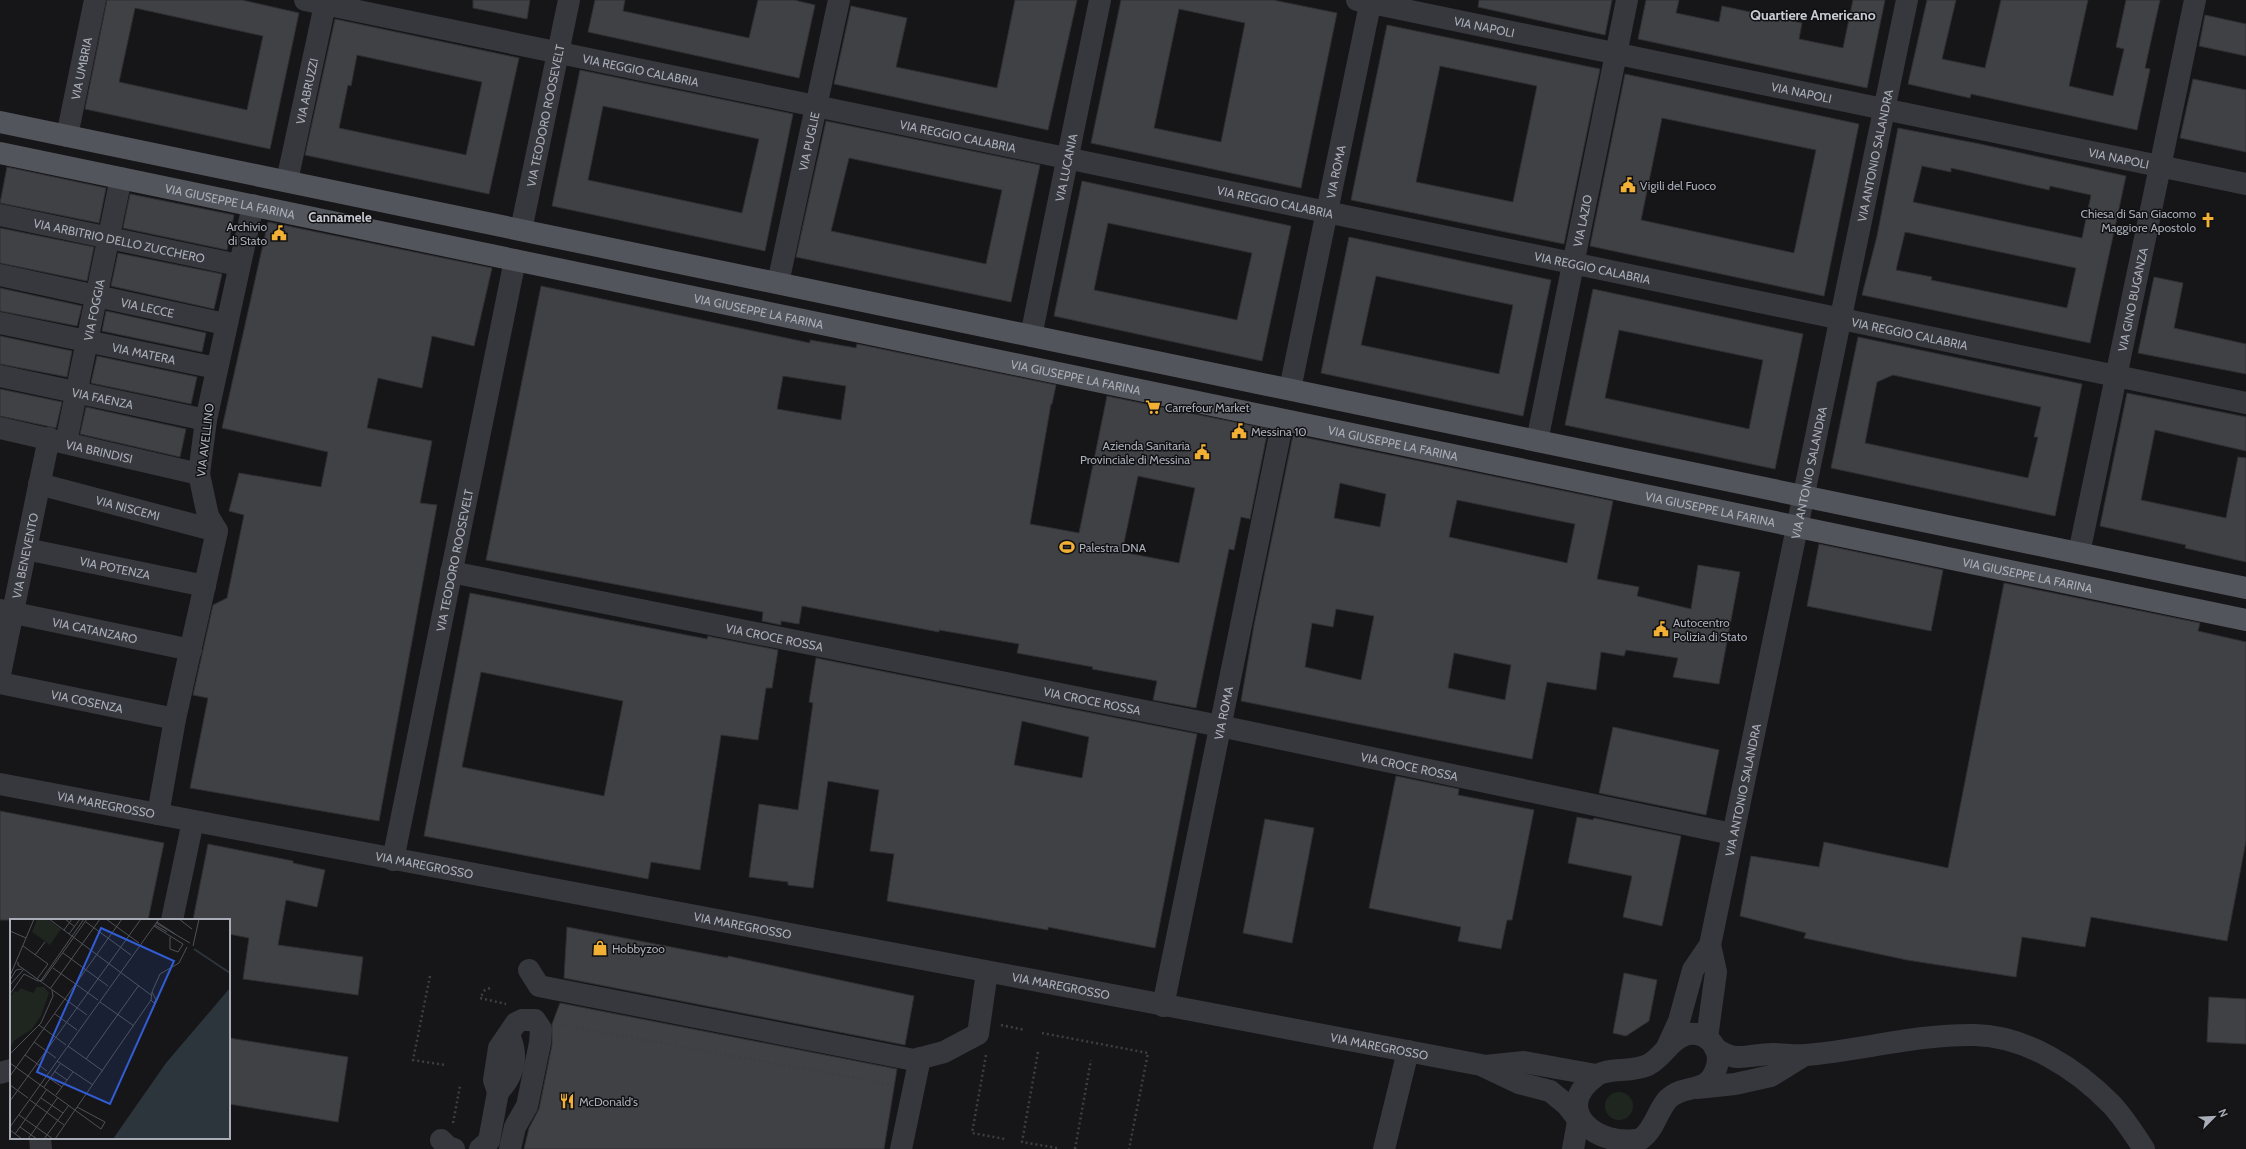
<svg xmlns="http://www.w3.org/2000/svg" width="2246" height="1149" font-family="Cabin,sans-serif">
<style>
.green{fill:#1e261f}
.building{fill:#404145;stroke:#303034;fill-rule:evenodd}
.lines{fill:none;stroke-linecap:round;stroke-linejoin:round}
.path{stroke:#3d3f44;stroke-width:2.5;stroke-dasharray:2 3;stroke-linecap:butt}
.minor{stroke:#37383d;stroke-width:22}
.major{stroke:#53555c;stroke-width:22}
.labels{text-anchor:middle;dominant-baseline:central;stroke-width:3;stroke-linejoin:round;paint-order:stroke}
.street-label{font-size:12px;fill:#a8adb8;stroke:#111113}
.poi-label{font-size:12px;fill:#a8adb8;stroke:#111113;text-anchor:start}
.neighbourhood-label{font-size:13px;font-weight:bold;fill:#c9ccd4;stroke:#111113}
.quarter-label{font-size:14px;font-weight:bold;fill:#c9ccd4;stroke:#111113}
.inset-river{fill:none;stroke:#2c353c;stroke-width:2}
.inset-road{fill:none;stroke:#505258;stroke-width:1}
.view{fill:#325cd3;fill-opacity:0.15;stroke:#325cd3;stroke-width:2}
.inset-edge{fill:none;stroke:#a8adb8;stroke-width:2}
</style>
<rect width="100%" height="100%" fill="#161618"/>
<path class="green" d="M1605 1106a14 14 0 1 1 28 0a14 14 0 1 1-28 0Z"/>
<path class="building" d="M107 0H242L299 13 270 149 85 109ZM135 8 263 36 247 110 119 82Z
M473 0H530L527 19 473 8Z
M595 0H625L623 11 749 38 758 0H794L815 5 799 78 588 32Z
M1015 0H1077L1048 130 834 84 851 6 907 18 896 67 997 88Z
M1121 0H1273L1337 13 1301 188 1091 143ZM1179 9 1245 23 1221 142 1154 128Z
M1479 0H1612L1605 35 1478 7Z
M1646 0H1679L1676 13 1719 22 1722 6 1802 23 1799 39 1843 48 1853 0H1885L1867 88 1638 39Z
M1927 0H1956L1942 59 1985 68 2001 0H2088L2069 86 2113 96 2124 49 2116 47 2126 0H2160L2145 68 2150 69 2137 130 1971 94 1970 98 1908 84Z
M2205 15 2246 24V56L2199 46Z
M335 19 519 58 489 194 305 155ZM357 55 482 82 466 155 339 128 348 85 351 86Z
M1387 25 1600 69 1564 244 1351 200ZM1440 66 1537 86 1513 202 1416 182Z
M580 70 793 114 765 251 552 206ZM603 106 759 139 742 213 588 180Z
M1625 74 1859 124 1824 296 1590 246ZM1662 118 1816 150 1794 253 1641 220Z
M2193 79 2246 90V152L2180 138Z
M826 121 1040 165 1011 302 796 257ZM849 158 1002 190 986 264 831 231Z
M1898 128 1980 144 2126 176 2090 343 1862 295 1877 236ZM1922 166 1951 172V168L2049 190 2050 186 2091 195 2082 238 1913 202ZM1905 232 2076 268 2067 308 1931 280 1932 277 1896 270Z
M7 167 106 188 99 223 0 203Z
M1082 181 1291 226 1262 361 1054 316ZM1108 223 1252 253 1237 320 1094 290Z
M130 194 234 215 227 250 123 228Z
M268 222 492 268 474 346 432 336 422 388 378 378 367 428 432 441 420 503 437 505 379 821 190 788 208 698 193 695 213 605 227 598 244 515 229 511 239 473 321 487 328 452 222 428Z
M0 228 94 247 87 281 0 263Z
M1349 237 1551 280 1523 416 1321 373ZM1376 276 1513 305 1499 374 1361 345Z
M118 253 222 274 214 309 111 286Z
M2154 277 2183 283 2174 328 2246 344V374L2138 353Z
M541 286 810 343V340L856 348 857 344 1056 385 1052 404H1051L1030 524 1079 533 1107 396 1268 429 1250 519 1241 517 1234 550 1229 549 1196 708 1153 700 1157 681 1092 669 1093 667 1017 653 1019 644 939 630V632L802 606 799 624 781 621V625L762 621 763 612 486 560ZM783 376 846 386 841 420 777 409ZM1138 476 1195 488 1179 563 1122 552Z
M0 288 82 306 77 326 0 311Z
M1593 289 1803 334 1775 469 1565 425ZM1619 330 1763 360 1749 429 1605 398Z
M106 311 206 333 202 352 102 331Z
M0 336 72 351 67 377 0 364Z
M1858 337 2082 384 2055 516 1831 468ZM1893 375 2041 407 2034 437H2038L2028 478 1865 443 1877 382Z
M97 356 197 377 191 404 91 383Z
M0 389 62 402 56 428 0 416Z
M2127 393 2246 417V451L2155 430 2141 500 2226 518 2238 457 2246 458V562L2185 548 2186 545 2100 526Z
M86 407 186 429 180 457 80 434Z
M1293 435 1613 501 1597 579 1639 587 1637 596 1691 609 1698 565 1740 572 1719 684 1673 677 1678 658 1626 650 1624 656 1601 652 1596 690 1547 682 1532 759 1241 701 1254 625ZM1340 483 1386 494 1380 527 1334 518ZM1457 500 1575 524 1567 563 1449 537ZM1336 609 1374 616 1361 680 1305 667 1312 623 1333 627ZM1454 653 1511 665 1505 700 1448 688Z
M1819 544 1943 570 1931 631 1807 606Z
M2004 583 2200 623 2198 631 2246 642V841L2227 941 2091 917 2085 947 2022 937 2016 977 1907 960 1804 938 1806 933 1740 916 1751 856 1819 867 1824 842 1948 868Z
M470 593 707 639 708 636 712 637 778 650 772 688H766L758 740 721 735 700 870 651 862 648 879 424 836ZM481 672 623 701 604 796 462 767Z
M816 658 1197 734 1155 948 1048 927V930L887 901 894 854 870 851 879 790 828 781 813 888 788 885V882L749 877 759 804 798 810 813 703 809 702ZM1022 721 1089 737 1082 778 1014 765Z
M1613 727 1719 750 1706 815 1599 793Z
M1396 776 1459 789 1458 795 1534 810 1512 920H1507L1501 949 1458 941 1461 927 1369 908Z
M0 811 164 843 148 920H0Z
M1577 817 1593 820 1594 818 1681 836 1662 926 1623 917 1632 876 1568 863Z
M1265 819 1314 828 1292 943 1243 933Z
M208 844 293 861V863L325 870 317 907 286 900 278 945 363 957 358 995 243 979 249 938 229 934V920H193Z
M567 927 728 958V956L914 996 905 1045 564 978Z
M1624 973 1657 980 1649 1021 1626 1036 1613 1033Z
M2209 997 2246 999V1044L2207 1042Z
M560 1003 897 1069 884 1149H524L529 1128 539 1109 552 1045V1024Z
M229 1038 348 1057 338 1122 229 1104Z"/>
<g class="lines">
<path class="path" d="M430 976 413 1060 445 1065
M490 988 485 990 480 998 506 1004
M562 1025 894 1085
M1001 1025 1025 1030
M1042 1033 1148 1053 1129 1149
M1038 1052 1022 1142 1057 1148
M986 1055 972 1133 1005 1139
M453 1123 460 1086
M1075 1149 1091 1060"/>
<g class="minor">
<path id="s1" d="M305 0 2246 403"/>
<path id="s2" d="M1357 0 2246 184"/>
<path id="s3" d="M67 136 95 0"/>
<path id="s4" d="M287 181 326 0"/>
<path id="s5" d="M0 215 238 265"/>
<path id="s6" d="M521 230 569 0"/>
<path id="s7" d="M0 275 225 324"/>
<path id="s8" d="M778 283 839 0"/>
<path id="s9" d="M0 323 216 368"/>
<path id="s10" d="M1031 336 1100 0"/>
<path id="s11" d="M0 376 206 420"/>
<path id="s12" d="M1290 389 1371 0"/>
<path id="s13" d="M0 428 199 474"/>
<path id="s14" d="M1537 441 1627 0"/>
<path id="s15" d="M66 442 121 178"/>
<path id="s16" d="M39 484 217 531"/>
<path id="s17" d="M26 549 205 586"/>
<path id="s18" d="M2079 553 2195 0"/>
<path id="s19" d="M451 572 1220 726 1732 834"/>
<path id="s20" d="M0 610 191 650"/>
<path id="s21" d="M0 674 49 438"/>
<path id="s22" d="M0 683 175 719"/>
<path id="s23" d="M0 784 1481 1065 1519 1083 1550 1091 1567 1105 1577 1118"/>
<path d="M158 814 175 719 217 531 208 516 199 474 206 420 253 205"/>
<path id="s24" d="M393 860 515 260"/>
<path d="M172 920 193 821"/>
<path d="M529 970 539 986 914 1060 944 1052 978 1034 987 972"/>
<path id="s25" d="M1163 1006 1283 420"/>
<path d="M1688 1034C1697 1033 1706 1035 1712 1043 1717 1049 1719 1058 1717 1066 1709 1096 1686 1082 1668 1099 1657 1111 1655 1129 1641 1139 1597 1149 1550 1109 1596 1076 1607 1067 1631 1073 1648 1065 1664 1057 1669 1039 1688 1034Z"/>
<path d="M1707 1038 1716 972 1710 945"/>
<path id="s26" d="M1668 1045 1679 1021 1693 970 1710 945 1907 0"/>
<path d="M1715 1048C1736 1064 1749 1054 1773 1054 1784 1054 1795 1056 1806 1055 1862 1050 1918 1034 1975 1035 2026 1036 2077 1069 2112 1105 2124 1118 2134 1134 2144 1149"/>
<path d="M1485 1066 1524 1062 1596 1075"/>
<path d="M0 1073 11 1070"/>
<path d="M1697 1088 1735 1084 1771 1076 1805 1055"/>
<path d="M498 1092C514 1075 519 1057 509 1035"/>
<path d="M40 1138 41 1149"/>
<path d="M441 1140 448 1147 454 1149"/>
<path d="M480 1149 489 1141 498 1092 494 1080 499 1048 516 1023 522 1020H535L541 1029 540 1043 527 1106 515 1127 510 1149"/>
<path d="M901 1149 920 1058"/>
<path d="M1384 1149 1408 1051"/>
<path d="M1573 1149 1578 1122"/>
</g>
<g class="major">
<path d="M0 122 2246 588"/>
<path id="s27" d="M0 153 2246 620"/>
</g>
</g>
<defs>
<g id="civic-bare" transform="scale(1.2)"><path d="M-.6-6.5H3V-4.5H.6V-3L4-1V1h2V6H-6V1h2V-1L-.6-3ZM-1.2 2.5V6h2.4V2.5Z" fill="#f2b134" stroke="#111113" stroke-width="2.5" paint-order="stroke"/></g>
<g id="church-bare" transform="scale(1.2)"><path d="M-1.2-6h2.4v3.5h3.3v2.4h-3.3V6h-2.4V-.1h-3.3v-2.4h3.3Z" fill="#f2b134" stroke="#111113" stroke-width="2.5" paint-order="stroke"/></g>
<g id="supermarket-bare" transform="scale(1.2)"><path d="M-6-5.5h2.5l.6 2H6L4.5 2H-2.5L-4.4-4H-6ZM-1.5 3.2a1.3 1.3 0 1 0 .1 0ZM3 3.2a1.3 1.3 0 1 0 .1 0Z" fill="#f2b134" stroke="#111113" stroke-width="2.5" paint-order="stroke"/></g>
<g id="stadium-bare" transform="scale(1.2)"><path d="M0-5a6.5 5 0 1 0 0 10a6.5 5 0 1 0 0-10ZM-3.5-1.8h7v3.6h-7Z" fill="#f2b134" stroke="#111113" stroke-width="2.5" paint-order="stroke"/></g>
<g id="shop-bare" transform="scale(1.2)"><path d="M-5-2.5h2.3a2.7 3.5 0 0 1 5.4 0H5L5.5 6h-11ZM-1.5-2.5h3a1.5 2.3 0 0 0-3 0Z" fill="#f2b134" stroke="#111113" stroke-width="2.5" paint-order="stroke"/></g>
<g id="restaurant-bare" transform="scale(1.2)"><path d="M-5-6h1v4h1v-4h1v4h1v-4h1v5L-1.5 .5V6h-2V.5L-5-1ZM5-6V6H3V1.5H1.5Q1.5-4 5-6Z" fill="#f2b134" stroke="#111113" stroke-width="2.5" paint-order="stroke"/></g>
</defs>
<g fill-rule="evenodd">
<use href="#civic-bare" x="1628" y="185"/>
<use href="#church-bare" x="2208" y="220"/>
<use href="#civic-bare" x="279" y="233"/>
<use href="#supermarket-bare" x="1153" y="407"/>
<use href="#civic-bare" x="1239" y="431"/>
<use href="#civic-bare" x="1202" y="452"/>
<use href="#stadium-bare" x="1067" y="547"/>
<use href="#civic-bare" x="1661" y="629"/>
<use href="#shop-bare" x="600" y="948"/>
<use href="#restaurant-bare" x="567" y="1101"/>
</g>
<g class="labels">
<g class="street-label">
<text stroke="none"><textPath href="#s2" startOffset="130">VIA NAPOLI</textPath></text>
<text stroke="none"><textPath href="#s3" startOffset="69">VIA UMBRIA</textPath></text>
<text stroke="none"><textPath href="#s1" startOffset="343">VIA REGGIO CALABRIA</textPath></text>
<text stroke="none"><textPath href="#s4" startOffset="92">VIA ABRUZZI</textPath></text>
<text stroke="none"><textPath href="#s2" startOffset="454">VIA NAPOLI</textPath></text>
<text stroke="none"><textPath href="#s6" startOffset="117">VIA TEODORO ROOSEVELT</textPath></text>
<text stroke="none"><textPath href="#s1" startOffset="667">VIA REGGIO CALABRIA</textPath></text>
<text stroke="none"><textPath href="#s8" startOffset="145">VIA PUGLIE</textPath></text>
<text stroke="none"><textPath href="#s26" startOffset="916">VIA ANTONIO SALANDRA</textPath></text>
<text stroke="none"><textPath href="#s2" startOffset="778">VIA NAPOLI</textPath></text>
<text stroke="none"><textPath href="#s10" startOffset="172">VIA LUCANIA</textPath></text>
<text stroke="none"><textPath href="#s12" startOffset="222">VIA ROMA</textPath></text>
<text stroke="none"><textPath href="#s27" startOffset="235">VIA GIUSEPPE LA FARINA</textPath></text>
<text stroke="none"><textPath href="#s1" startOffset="991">VIA REGGIO CALABRIA</textPath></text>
<text stroke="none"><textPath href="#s14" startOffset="225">VIA LAZIO</textPath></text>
<text stroke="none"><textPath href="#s5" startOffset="122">VIA ARBITRIO DELLO ZUCCHERO</textPath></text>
<text stroke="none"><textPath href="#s1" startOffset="1315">VIA REGGIO CALABRIA</textPath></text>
<text stroke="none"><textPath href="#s18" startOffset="259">VIA GINO BUGANZA</textPath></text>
<text stroke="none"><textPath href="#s7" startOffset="151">VIA LECCE</textPath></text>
<text stroke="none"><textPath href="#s15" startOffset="135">VIA FOGGIA</textPath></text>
<text stroke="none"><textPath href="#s27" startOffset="775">VIA GIUSEPPE LA FARINA</textPath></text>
<text stroke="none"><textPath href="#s1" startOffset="1639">VIA REGGIO CALABRIA</textPath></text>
<text stroke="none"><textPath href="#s9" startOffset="147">VIA MATERA</textPath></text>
<text stroke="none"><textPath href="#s27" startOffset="1099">VIA GIUSEPPE LA FARINA</textPath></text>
<text stroke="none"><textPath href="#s11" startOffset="105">VIA FAENZA</textPath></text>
<text transform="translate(205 440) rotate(-83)">VIA AVELLINO</text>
<text stroke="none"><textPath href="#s27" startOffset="1423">VIA GIUSEPPE LA FARINA</textPath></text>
<text stroke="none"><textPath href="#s13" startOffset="102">VIA BRINDISI</textPath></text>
<text stroke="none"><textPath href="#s26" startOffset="592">VIA ANTONIO SALANDRA</textPath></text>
<text stroke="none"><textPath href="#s16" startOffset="92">VIA NISCEMI</textPath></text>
<text stroke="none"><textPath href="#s27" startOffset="1747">VIA GIUSEPPE LA FARINA</textPath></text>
<text stroke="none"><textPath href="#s21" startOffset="121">VIA BENEVENTO</textPath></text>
<text stroke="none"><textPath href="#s24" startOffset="306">VIA TEODORO ROOSEVELT</textPath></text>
<text stroke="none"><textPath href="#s17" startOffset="91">VIA POTENZA</textPath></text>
<text stroke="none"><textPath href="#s27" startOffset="2071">VIA GIUSEPPE LA FARINA</textPath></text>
<text stroke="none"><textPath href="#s20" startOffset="97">VIA CATANZARO</textPath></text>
<text stroke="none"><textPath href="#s19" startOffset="330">VIA CROCE ROSSA</textPath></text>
<text stroke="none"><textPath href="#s19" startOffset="654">VIA CROCE ROSSA</textPath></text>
<text stroke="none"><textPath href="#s22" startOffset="89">VIA COSENZA</textPath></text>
<text stroke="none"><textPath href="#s25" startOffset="299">VIA ROMA</textPath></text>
<text stroke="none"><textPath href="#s19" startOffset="978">VIA CROCE ROSSA</textPath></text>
<text stroke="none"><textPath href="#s26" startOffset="268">VIA ANTONIO SALANDRA</textPath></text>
<text stroke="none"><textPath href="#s23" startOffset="108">VIA MAREGROSSO</textPath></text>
<text stroke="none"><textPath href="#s23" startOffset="432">VIA MAREGROSSO</textPath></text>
<text stroke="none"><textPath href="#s23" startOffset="756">VIA MAREGROSSO</textPath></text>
<text stroke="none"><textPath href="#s23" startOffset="1080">VIA MAREGROSSO</textPath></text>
<text stroke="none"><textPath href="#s23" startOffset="1404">VIA MAREGROSSO</textPath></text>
</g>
<g class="poi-label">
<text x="1640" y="185">Vigili del Fuoco</text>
<text x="2196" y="213" text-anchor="end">Chiesa di San Giacomo<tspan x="2196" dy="14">Maggiore Apostolo</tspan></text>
<text x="267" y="226" text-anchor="end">Archivio<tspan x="267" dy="14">di Stato</tspan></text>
<text x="1165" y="407">Carrefour Market</text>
<text x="1251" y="431">Messina 10</text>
<text x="1190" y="445" text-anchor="end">Azienda Sanitaria<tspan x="1190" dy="14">Provinciale di Messina</tspan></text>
<text x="1079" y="547">Palestra DNA</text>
<text x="1673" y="622">Autocentro<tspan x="1673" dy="14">Polizia di Stato</tspan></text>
<text x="612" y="948">Hobbyzoo</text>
<text x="579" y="1101">McDonald's</text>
</g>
<g class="neighbourhood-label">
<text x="340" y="217">Cannamele</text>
</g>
<g class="quarter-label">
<text x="1813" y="15">Quartiere Americano</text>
</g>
</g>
<g transform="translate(10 919)">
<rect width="220" height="220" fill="#161618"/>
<path d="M27 0H37L51 10 40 26 22 13ZM27 68H34L39 74 31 97 22 110 5 121 0 129V78L4 72 7 73 11 69 23 74Z" fill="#1e261f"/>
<path d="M220 69V220H103L156 144Z" fill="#2c353c"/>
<path class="inset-river" d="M184 30 220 54"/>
<path class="inset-road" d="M39 0 141 76M55 0 65 8M96 0 129 24M169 0 182 10M76 3 121 36M147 3 165 15M146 4 180 24M145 6 157 13M144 7 173 25 168 33 160 30V18M54 11 62 0M0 12 16 19M59 15 70 0M13 27 38 45 27 60M183 27 189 0M53 34 98 67M25 36 35 23M8 43V46L77 96M43 49 88 81M0 57 24 0M0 61 6 51 12 50M30 63 74 0M0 66 14 50M40 70 90 0M142 73 150 55 169 44 177 28M142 73 146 81 144 84 141 81ZM0 75 14 55 28 62 33 61 77 0M90 83 124 107M45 95 67 111M29 106 56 126M24 123 46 139M58 127 93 152M0 135 31 104 43 77 42 71M15 136 37 152M76 140 129 66M47 142 83 166M0 144 91 210 95 203 67 188M44 152 57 161M0 157 112 0M39 159 52 168M0 166 18 179M34 168 50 145M46 176 63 153M31 179 53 194M20 181 54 206M0 182 131 0M9 196 43 220M0 208 149 0M10 208 27 220M0 211 12 220M5 215 37 170M18 220 48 178M34 220 59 186M45 220 141 81"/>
<path class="view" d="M91 9 164 42 100 185 27 153Z"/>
<rect width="220" height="220" class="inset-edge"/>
</g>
<g transform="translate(2214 1117) rotate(66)" stroke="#111113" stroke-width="3" paint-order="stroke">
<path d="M0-3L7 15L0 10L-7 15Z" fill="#a8adb8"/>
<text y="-6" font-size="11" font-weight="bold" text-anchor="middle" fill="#a8adb8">N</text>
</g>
</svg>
